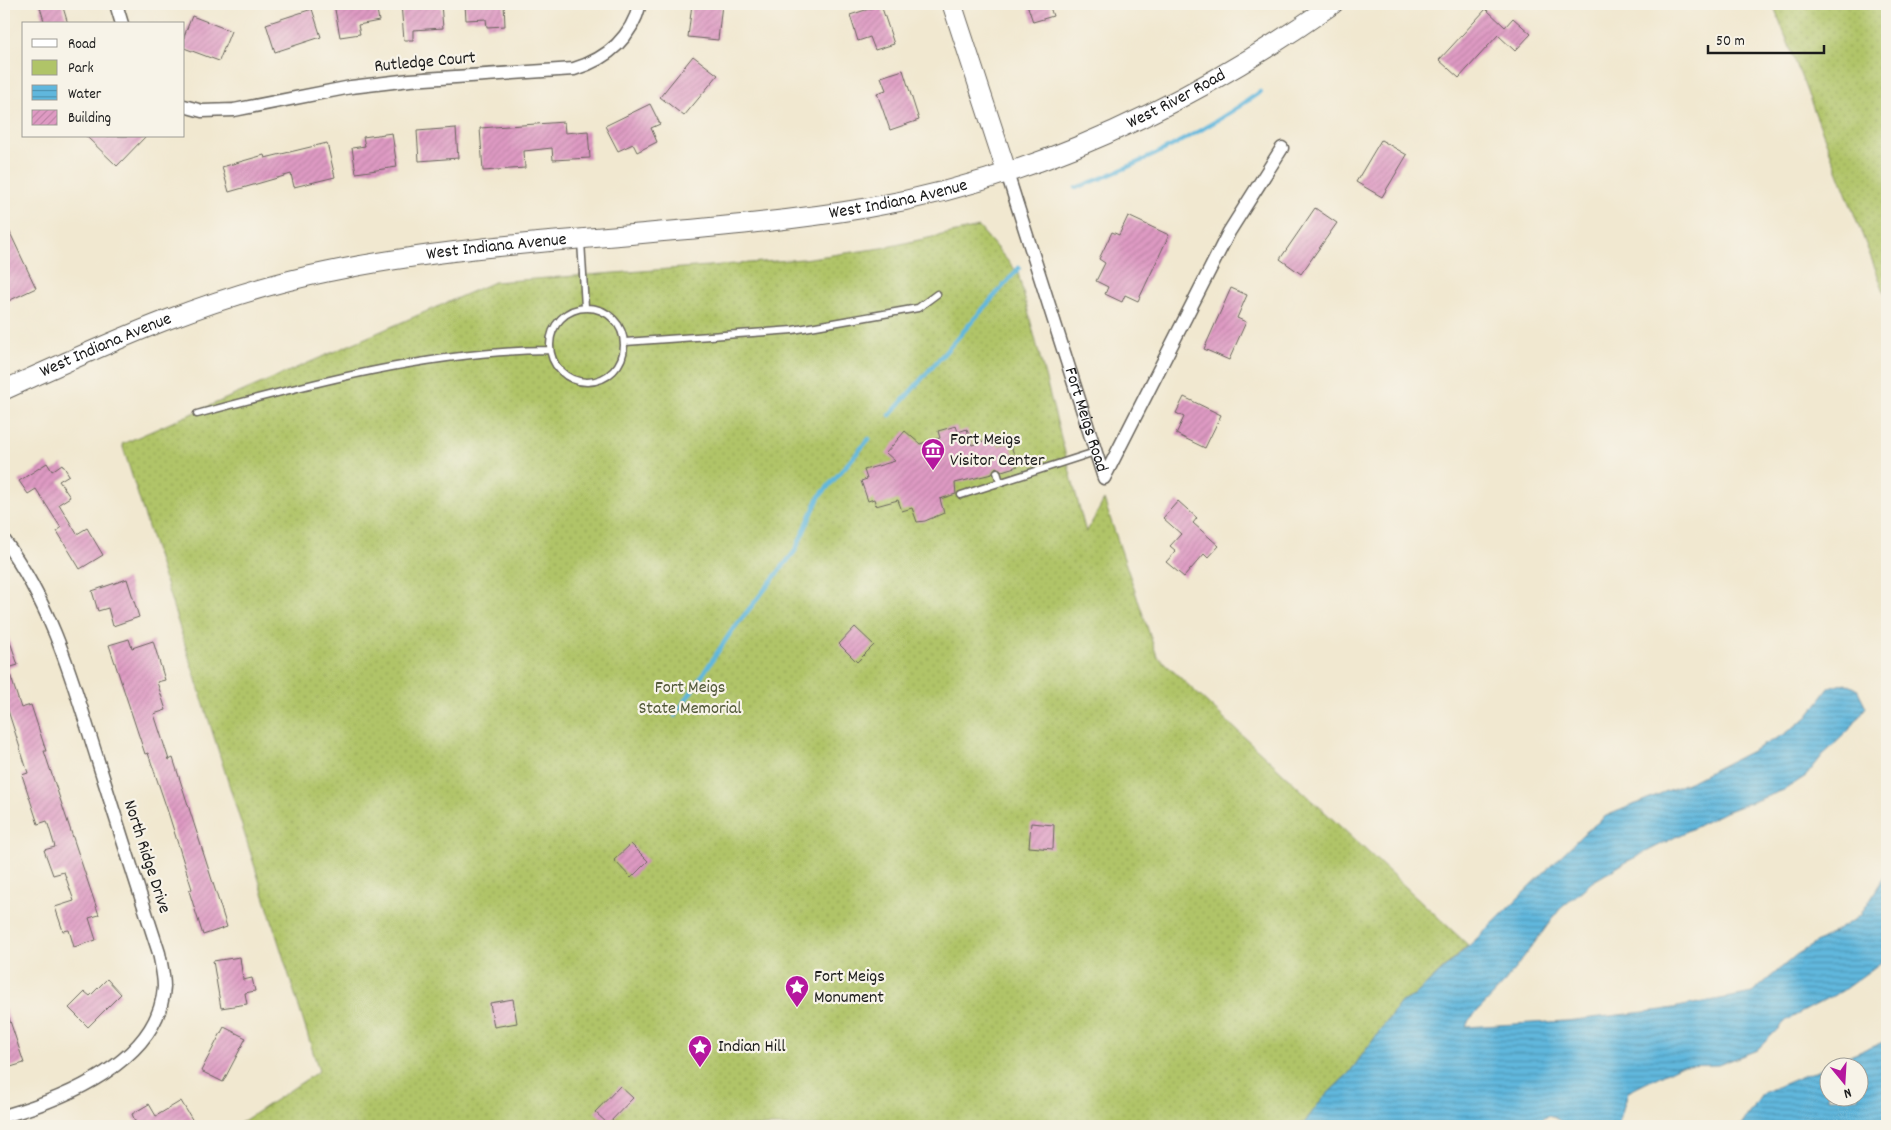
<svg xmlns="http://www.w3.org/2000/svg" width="1891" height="1130" font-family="Dekko,sans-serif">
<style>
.green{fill:url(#green-dots);stroke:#667042}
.water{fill:url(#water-rules);stroke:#3e6a7c;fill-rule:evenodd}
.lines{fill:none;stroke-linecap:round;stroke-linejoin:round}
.stream{stroke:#60b7dd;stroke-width:4.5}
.building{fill:url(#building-hatch)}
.lane-casing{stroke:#67635b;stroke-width:9}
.street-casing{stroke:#67635b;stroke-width:15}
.secondary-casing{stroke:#67635b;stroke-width:21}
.lane{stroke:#fff;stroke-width:6}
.street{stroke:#fff;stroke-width:12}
.secondary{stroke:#fff;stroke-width:19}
.labels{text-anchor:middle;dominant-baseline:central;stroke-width:4.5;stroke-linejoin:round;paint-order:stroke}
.street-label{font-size:18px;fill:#1c1c1c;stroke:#f7f3e8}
.poi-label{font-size:18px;fill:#1c1c1c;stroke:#f7f3e8;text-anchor:start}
.park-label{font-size:18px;fill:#505737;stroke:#f7f3e8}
</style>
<defs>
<pattern id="green-dots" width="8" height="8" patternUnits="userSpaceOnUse" patternTransform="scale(1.25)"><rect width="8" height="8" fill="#b0c468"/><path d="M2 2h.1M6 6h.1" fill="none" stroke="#97a85a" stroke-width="1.8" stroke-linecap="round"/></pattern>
<pattern id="water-rules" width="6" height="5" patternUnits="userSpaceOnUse" patternTransform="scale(1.25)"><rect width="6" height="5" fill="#60b7dd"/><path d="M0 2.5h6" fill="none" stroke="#4e94b2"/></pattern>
<pattern id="building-hatch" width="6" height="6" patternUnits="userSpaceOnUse" patternTransform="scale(1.25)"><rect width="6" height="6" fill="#de9ac3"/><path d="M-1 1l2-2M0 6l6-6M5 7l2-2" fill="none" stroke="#be84a7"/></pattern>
</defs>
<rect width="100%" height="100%" fill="#f7f3e8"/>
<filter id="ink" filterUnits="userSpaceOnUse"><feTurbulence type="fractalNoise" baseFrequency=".02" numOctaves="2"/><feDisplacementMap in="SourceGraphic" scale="10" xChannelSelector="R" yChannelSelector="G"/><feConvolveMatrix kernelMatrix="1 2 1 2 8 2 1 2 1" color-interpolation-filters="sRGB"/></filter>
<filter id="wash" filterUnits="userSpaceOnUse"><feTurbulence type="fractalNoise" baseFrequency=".0096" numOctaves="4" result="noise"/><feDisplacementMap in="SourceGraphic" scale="20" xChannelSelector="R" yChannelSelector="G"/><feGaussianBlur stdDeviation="1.12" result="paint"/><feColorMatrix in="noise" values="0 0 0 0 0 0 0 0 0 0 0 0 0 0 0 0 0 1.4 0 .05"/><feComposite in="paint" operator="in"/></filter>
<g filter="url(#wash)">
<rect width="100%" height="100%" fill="#f1e8d0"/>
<path class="green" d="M1773 4H1887V299Z
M979 227 1018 273 1086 533 1104 500 1157 656 1468 945 1414 996 1401 1002 1349 1073 1323 1098 1302 1126H236L319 1071 122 444 494 282 803 259 882 248Z"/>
<path class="water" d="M1845 683 1857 689 1866 707 1851 728 1822 756 1806 776 1784 790 1725 812 1626 862 1592 882 1560 909 1501 987 1469 1020 1466 1027 1566 1021 1662 1010 1752 993 1796 955 1860 916 1887 872V958L1842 991 1787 1020 1757 1050 1718 1065 1680 1066 1628 1092 1618 1126H1570L1549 1115 1534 1126H1302L1323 1098 1349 1073 1401 1002 1414 996 1485 931 1582 835 1606 816 1694 780 1785 734 1807 717 1829 688Z
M1887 1036V1126H1740L1763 1093 1883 1042ZM1828 1068H1858V1098H1828Z"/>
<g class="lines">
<path class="stream" d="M1076 188C1141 164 1203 133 1260 92
M890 415 1019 268
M675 716 731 632 795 551 819 497 869 439"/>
</g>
<g id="blocks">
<path class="building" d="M39 4H62L68 24H45Z
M334 4H376L379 21 358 25 360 34 340 37Z
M401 4H441L443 28 413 30V40H404Z
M465 4H504L505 26 487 27 486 19 466 20Z
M692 4H722L718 40 688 37Z
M1027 4H1049L1053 16 1033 22Z
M881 5 894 44 875 50 870 37 858 41 850 15Z
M312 9 321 37 275 52 266 24Z
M1486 9 1505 27 1513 18 1531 34 1515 51 1498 35 1459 78 1439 60Z
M192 16 231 31 219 61 184 48V36Z
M693 56 718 75 684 116 660 97Z
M903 70 919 120 890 130 877 93 886 90 881 77Z
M650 104 660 124 651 128 657 142 637 152 633 144 618 151 605 126Z
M564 122 565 133 588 131 590 158 553 160 552 148 524 151 525 168 483 171 480 128Z
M456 128 458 158 419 161 417 131Z
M392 133 397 167 356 173 352 148 365 146 363 137Z
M86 136H146L117 166Z
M1381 140 1407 155 1382 197 1356 182Z
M327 143 335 177 294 187 291 174 229 192 222 167 264 155 265 158Z
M1315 208 1337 223 1301 274 1280 259Z
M1128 216 1169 235 1138 301 1125 295 1122 302 1105 294 1108 287 1096 281 1105 263 1099 259 1112 232 1119 235Z
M4 220 36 288 4 303Z
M1231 288 1247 295 1237 318 1246 322 1229 360 1204 349Z
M1184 397 1221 415 1205 448 1176 434 1184 417 1176 413Z
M956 426 958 432 967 429 972 445 995 437 998 446 1010 443 1018 466 1002 471 996 467 992 474 955 483 956 494 940 499 944 513 925 521 917 522 912 508 902 511 898 500 876 506 874 499 868 501 861 481 867 479 864 470 895 461 886 453 905 431 920 444 940 438 938 431Z
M47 463 52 471 62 464 69 475 59 481 70 497 59 504 77 534 87 528 103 555 80 569 57 531 61 528 36 489 28 494 19 481Z
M1178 501 1197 518 1193 523 1219 546 1208 558 1204 554 1184 577 1166 562 1176 551 1170 546 1181 534 1163 518Z
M127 579 139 617 113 626 108 608 98 611 92 591Z
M855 627 874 645 857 662 839 644Z
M4 630H6L18 665 8 668 21 708 31 705 46 751H44L99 915 89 918 96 940 74 947 69 930 63 931 55 907 74 901 64 872 53 875 44 850 55 847 47 821 38 824 22 775 28 773 4 698Z
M129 639 132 648 153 641 165 680 157 682 166 710 154 714 169 760 173 758 227 927 203 935 189 891 192 889 168 812 148 753 145 754 109 645Z
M1031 823 1054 825 1053 849 1029 847Z
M631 844 648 861 631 878 614 860Z
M240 957 243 980 252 978 255 991 245 993 247 1004 221 1008 213 961Z
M107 979 121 994 88 1027 69 1008 85 992 90 996Z
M513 999 517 1023 494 1027 490 1003Z
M6 1009 24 1063 4 1069V1010Z
M224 1027 246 1038 223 1082 201 1071Z
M620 1086 633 1098 608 1124 595 1112Z
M181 1101 193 1121 184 1126H137L132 1114 149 1104 156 1116Z"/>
</g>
</g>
<g filter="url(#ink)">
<use href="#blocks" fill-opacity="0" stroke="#67635b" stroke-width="1"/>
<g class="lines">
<g class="lane-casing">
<path id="lane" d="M581 241 585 307
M550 345a37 37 0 1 1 74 0a37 37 0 1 1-74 0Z
M625 342 793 330 918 308 937 294
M197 414C312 383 431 351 550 350
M997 472 1000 482
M961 495 1095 452"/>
</g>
<g class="street-casing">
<g id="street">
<path d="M116 4 122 24"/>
<path d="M184 106 202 111 234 110 351 87 410 80 574 69C607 59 631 38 640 4"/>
<path id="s1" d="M1007 173 1104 478 1229 232 1282 148"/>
<path d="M4 540C53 608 72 679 97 758 117 823 138 888 159 953 161 964 164 975 164 987 159 1061 64 1099 4 1116"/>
</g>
</g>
<g class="secondary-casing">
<g id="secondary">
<path d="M952 4 1007 173"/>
<path id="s2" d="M4 390C110 342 212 295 327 272 504 235 687 238 866 208 1037 179 1191 104 1333 4"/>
</g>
</g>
<use href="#lane" class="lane"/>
<use href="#street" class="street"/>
<use href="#secondary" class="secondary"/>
</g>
</g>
<defs>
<g id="museum-pin" transform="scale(1.25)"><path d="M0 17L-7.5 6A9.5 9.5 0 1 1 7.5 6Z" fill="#b5179e" stroke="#f7f3e8"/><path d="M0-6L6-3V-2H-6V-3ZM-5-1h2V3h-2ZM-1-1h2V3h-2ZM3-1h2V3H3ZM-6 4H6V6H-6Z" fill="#fff"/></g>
<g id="sight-pin" transform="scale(1.25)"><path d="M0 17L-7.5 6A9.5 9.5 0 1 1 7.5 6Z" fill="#b5179e" stroke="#f7f3e8"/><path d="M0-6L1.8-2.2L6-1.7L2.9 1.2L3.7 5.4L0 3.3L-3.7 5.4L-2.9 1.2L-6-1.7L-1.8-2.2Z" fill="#fff"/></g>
</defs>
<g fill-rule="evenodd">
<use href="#museum-pin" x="933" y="450"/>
<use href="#sight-pin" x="797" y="987"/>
<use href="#sight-pin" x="700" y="1047"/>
</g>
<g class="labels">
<g class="street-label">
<text transform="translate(425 63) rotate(-5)">Rutledge Court</text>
<text stroke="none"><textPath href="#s2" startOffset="1218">West River Road</textPath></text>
<text stroke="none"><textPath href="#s2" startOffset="921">West Indiana Avenue</textPath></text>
<text stroke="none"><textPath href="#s2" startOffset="516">West Indiana Avenue</textPath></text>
<text stroke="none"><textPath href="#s2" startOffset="111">West Indiana Avenue</textPath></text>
<text stroke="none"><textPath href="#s1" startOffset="259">Fort Meigs Road</textPath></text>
<text transform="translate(146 857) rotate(72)">North Ridge Drive</text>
</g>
<g class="poi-label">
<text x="950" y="440">Fort Meigs<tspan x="950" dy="21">Visitor Center</tspan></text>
<text x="814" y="977">Fort Meigs<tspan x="814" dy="21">Monument</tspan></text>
<text x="718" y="1047">Indian Hill</text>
</g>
<g class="park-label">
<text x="690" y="688">Fort Meigs<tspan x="690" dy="21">State Memorial</tspan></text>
</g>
</g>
<rect width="1891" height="1130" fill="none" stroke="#f7f3e8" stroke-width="20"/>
<rect x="22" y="22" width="162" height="115" fill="#f7f3e8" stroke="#9f9d96"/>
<rect x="32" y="39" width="25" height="8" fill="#ffffff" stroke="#9f9d96"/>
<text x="68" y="48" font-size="15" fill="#1c1c1c">Road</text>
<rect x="32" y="60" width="25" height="15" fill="#b0c468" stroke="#9f9d96"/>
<text x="68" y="72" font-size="15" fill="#1c1c1c">Park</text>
<rect x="32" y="85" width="25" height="15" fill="url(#water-rules)" stroke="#9f9d96"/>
<text x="68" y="98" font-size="15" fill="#1c1c1c">Water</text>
<rect x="32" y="110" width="25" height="15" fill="url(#building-hatch)" stroke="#9f9d96"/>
<text x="68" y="122" font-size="15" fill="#1c1c1c">Building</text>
<g transform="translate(1844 1082) rotate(162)"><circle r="24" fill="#f7f3e8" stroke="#9f9d96"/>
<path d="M0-4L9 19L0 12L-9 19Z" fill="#b5179e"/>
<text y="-8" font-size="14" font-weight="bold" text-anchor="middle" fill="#1c1c1c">N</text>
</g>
<path d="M1708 45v8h116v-8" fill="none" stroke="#1c1c1c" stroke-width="2.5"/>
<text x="1716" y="45" font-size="15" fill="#1c1c1c" stroke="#f7f3e8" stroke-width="4" paint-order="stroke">50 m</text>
</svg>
